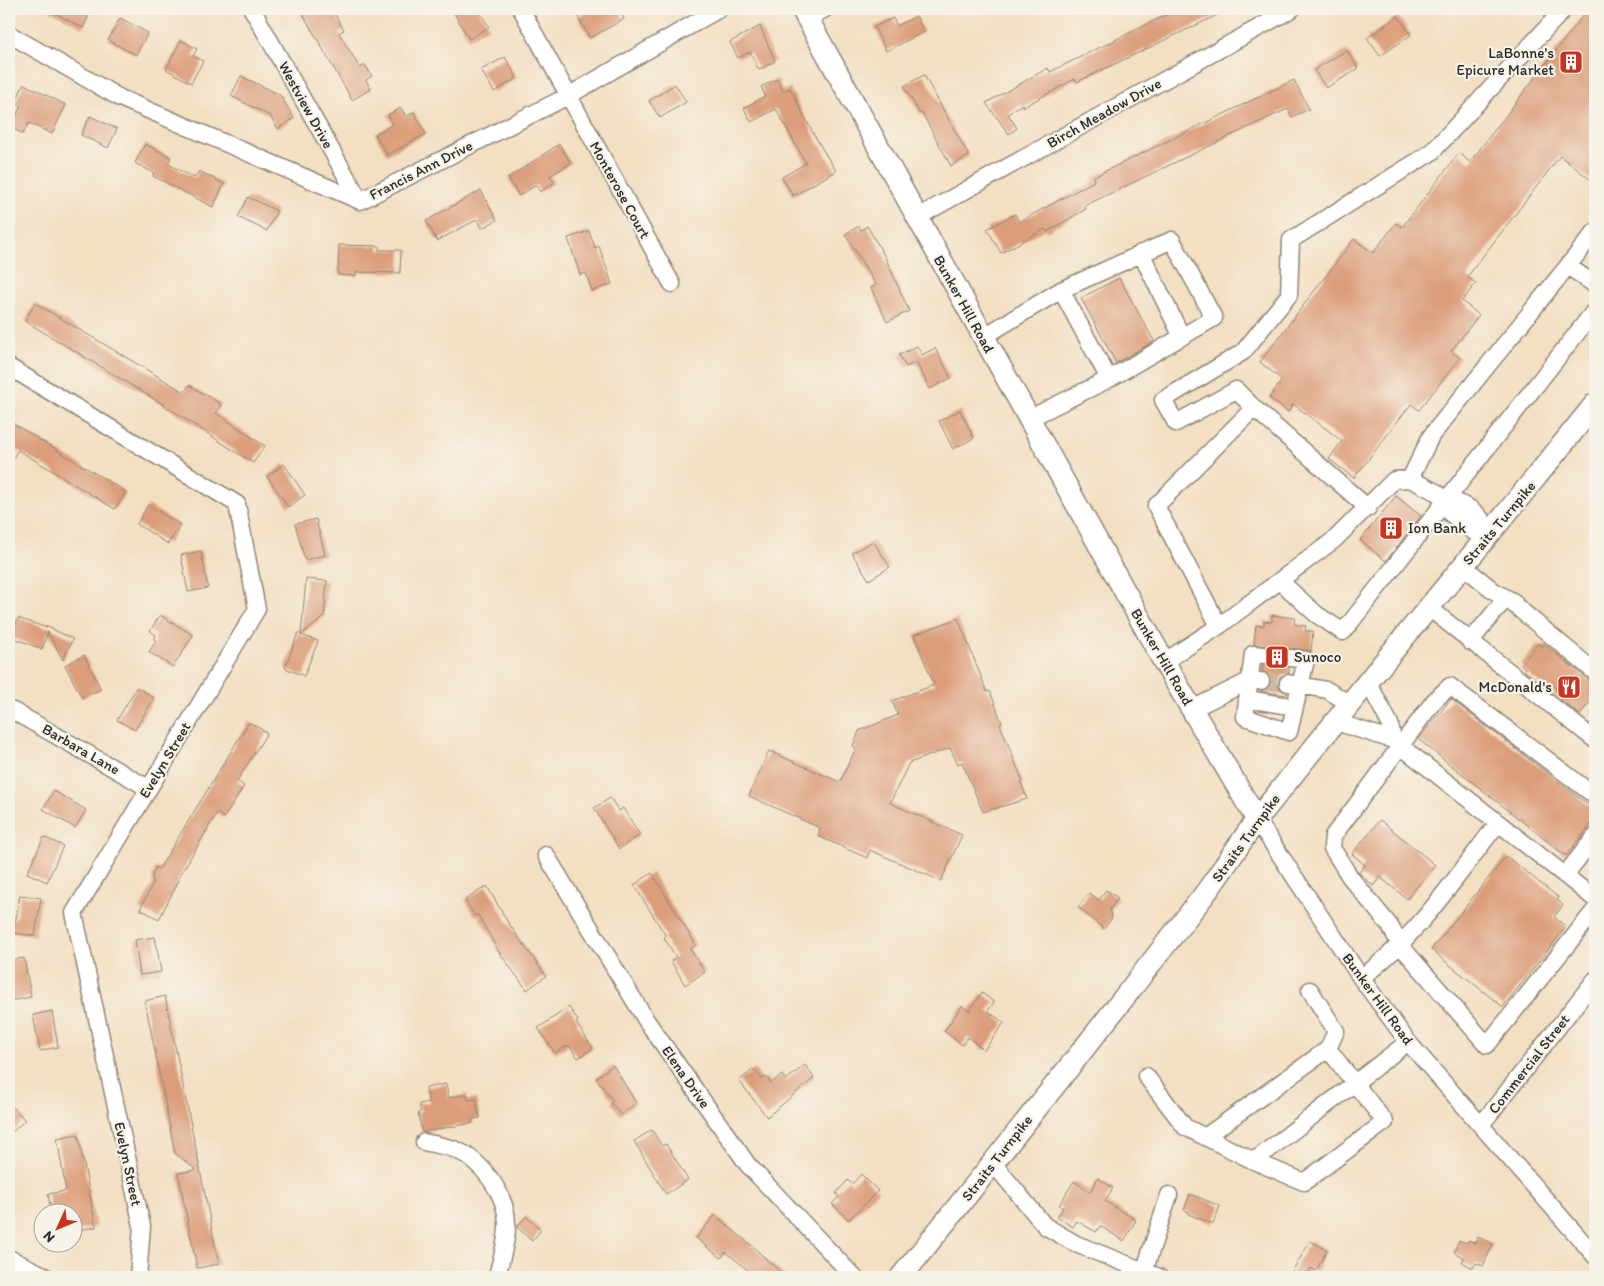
<svg xmlns="http://www.w3.org/2000/svg" width="1604" height="1286" font-family="Itim,sans-serif">
<style>
.building{fill:#dc9e7a}
.lines{fill:none;stroke-linecap:round;stroke-linejoin:round}
.minor-tunnel{stroke:#cbbba4;stroke-width:16;stroke-dasharray:16 8;stroke-linecap:butt}
.minor-casing{stroke:#8f8576;stroke-width:19}
.major-casing{stroke:#8f8576;stroke-width:24}
.minor{stroke:#fff;stroke-width:16}
.major{stroke:#fff;stroke-width:21}
.labels{text-anchor:middle;dominant-baseline:central;stroke-width:4.5;stroke-linejoin:round;paint-order:stroke}
.poi-label{font-size:15px;fill:#2b2b2b;stroke:#f7f3e8;text-anchor:end}
.street-label{font-size:15px;fill:#2b2b2b;stroke:#f7f3e8}
</style>
<rect width="100%" height="100%" fill="#f7f3e8"/>
<filter id="ink" filterUnits="userSpaceOnUse"><feTurbulence type="fractalNoise" baseFrequency=".02" numOctaves="2"/><feDisplacementMap in="SourceGraphic" scale="10" xChannelSelector="R" yChannelSelector="G"/><feConvolveMatrix kernelMatrix="1 2 1 2 8 2 1 2 1" color-interpolation-filters="sRGB"/></filter>
<filter id="wash" filterUnits="userSpaceOnUse"><feTurbulence type="fractalNoise" baseFrequency=".0096" numOctaves="4" result="noise"/><feDisplacementMap in="SourceGraphic" scale="20" xChannelSelector="R" yChannelSelector="G"/><feGaussianBlur stdDeviation="1.12" result="paint"/><feColorMatrix in="noise" values="0 0 0 0 0 0 0 0 0 0 0 0 0 0 0 0 0 1.4 0 .05"/><feComposite in="paint" operator="in"/></filter>
<g filter="url(#wash)">
<rect width="100%" height="100%" fill="#f3dfc2"/>
<g id="blocks">
<path class="building" d="M47 9H92L83 28Z
M300 9H332L344 30 339 33 360 68 365 65 372 76 366 80 371 89 352 100Z
M452 9H478L489 27 469 39Z
M593 9H619L624 19 590 38 578 17Z
M1178 9H1230L1077 82 1075 79 1023 107 1022 104 1008 114 1017 128 1009 134 986 103 1048 68 1050 72Z
M1588 9H1595V183L1560 156 1467 277 1476 283 1462 301 1479 315 1451 351 1460 358 1419 410 1411 404 1354 478 1329 459 1342 441 1293 404 1288 412 1269 398 1282 380 1260 362 1354 239 1373 253 1396 223 1402 227 1459 153 1470 162Z
M916 16 924 32 886 51 874 27 893 18 897 26Z
M1398 16 1411 35 1380 56 1367 38Z
M120 18 148 33 136 55 108 40Z
M760 26 775 61 759 70 750 52 738 58 730 42Z
M181 40 197 49 193 56 203 61 191 83 166 69Z
M1347 50 1358 69 1326 88 1314 70Z
M505 57 517 78 494 92 481 70Z
M924 75 969 156 951 166 922 113 920 114 904 86Z
M241 76 280 95 294 118 278 129 270 116 231 96Z
M777 79 783 91 790 88 814 135 836 171 793 196 782 177 806 163 776 109 751 122 744 108 765 96 761 87Z
M1294 80 1309 109 1292 117 1288 109 1270 117 1084 206 1086 209 1047 232 1045 229 1001 253 987 229 1015 214 1019 222 1094 181 1093 177Z
M24 84 66 105 52 134 29 123 23 134 10 127 21 106 15 103Z
M675 84 686 102 660 118 649 101Z
M401 108 406 117 414 112 426 134 387 155 375 134 393 124 388 115Z
M90 116 117 129 108 148 81 135Z
M145 144 171 157 168 164 195 178 199 171 224 184 213 207 153 176 154 173 135 163Z
M559 144 571 163 550 176 554 183 540 192 536 185 519 196 508 178Z
M481 190 497 220 482 228 478 219 437 241 426 221Z
M248 197 277 211 267 231 238 217Z
M859 226 861 230 867 226 885 257 909 311 887 322 871 288 876 285 845 234Z
M589 231 595 248 599 246 612 284 592 291 586 273 580 275 568 238Z
M339 245 379 246V250H401L400 273 356 272V276L338 275Z
M1119 278 1154 341 1116 363 1081 298Z
M35 303 184 392 189 385 221 404 216 413 265 446 253 463 159 402 25 321Z
M917 346 922 355 935 348 951 378 930 389 916 362 906 367 899 355Z
M960 410 974 438 953 449 939 421Z
M9 421 126 492 115 509 18 450 9 465Z
M284 464 305 495 288 507 267 476Z
M1396 496 1421 516 1386 561 1360 540Z
M148 505 180 525 168 544 137 524Z
M316 519 325 555 305 560 295 524Z
M873 541 890 567 869 580 852 553Z
M201 551 208 588 188 592 181 555Z
M306 579 327 581 324 617 301 635 318 641 304 676 285 668 298 633 301 635Z
M160 615 193 635 173 667 149 652 156 641 154 639 156 635 150 631Z
M1272 615 1295 618 1294 624 1306 626 1305 631H1313L1311 651 1291 648 1282 652 1281 661 1289 668V673L1280 677 1278 686 1287 693 1286 695 1260 691 1270 686V676L1262 671 1263 665 1272 661 1274 655 1269 647 1254 644 1256 625 1264 626V621L1272 622Z
M18 618 47 628 46 626 73 639 63 660 48 632 42 649 11 637Z
M958 618 987 692 990 691 1002 723 1000 724 1023 782H1021L1027 799 983 812 962 762 958 764 950 748 909 763 890 803 962 835 941 881 870 850 867 858 818 836 820 828 749 796 769 751 840 782 856 748 853 746 859 731 898 715 892 701 934 685 914 635Z
M1538 644 1542 647 1544 644 1589 680 1595 682V695L1580 715 1524 670 1525 668 1521 664Z
M84 655 101 689 82 698 65 665Z
M137 687 154 698 135 730 117 720Z
M1451 699 1595 810V819L1566 856 1418 739Z
M249 722 267 733 237 781 244 786 224 818 217 813 178 879 179 880 159 919 140 909 153 883 152 876 156 867 159 869Z
M54 791 86 810 75 828 43 809Z
M610 798 619 811 623 808 640 835 619 849 594 808Z
M1380 820 1435 865 1407 899 1380 877 1373 886 1359 873 1365 865 1352 854Z
M44 837 63 846 47 882 27 873Z
M1506 856 1559 898 1557 900 1563 905 1554 917 1566 927 1503 1007 1431 950Z
M652 873 696 945 690 949 705 972 685 985 671 961 676 957 664 938 666 936 634 885Z
M487 886 507 921 546 976 527 990 499 952 478 915 475 916 465 900Z
M1106 890 1118 898 1110 909 1112 918 1104 929 1078 907 1089 893 1099 900Z
M20 895 41 898 35 936 9 932V918L16 919Z
M155 937 161 972 140 975 135 940Z
M24 958 31 997 9 1001V961Z
M982 993 994 1002 988 1011 1004 1023 984 1050 968 1037 962 1045 944 1031 962 1006 969 1011Z
M165 996 219 1264 197 1268 178 1173 196 1170 175 1153 145 1001Z
M569 1007 578 1021 576 1023 593 1048 578 1058 569 1045 555 1053 538 1028Z
M52 1011 58 1047 40 1051 33 1015Z
M613 1065 636 1103 621 1115 611 1103 613 1101 596 1078Z
M805 1065 814 1078 767 1117 739 1081 754 1069 762 1079 766 1077 771 1083 782 1075 786 1080Z
M446 1084 449 1098 467 1094 468 1100 476 1099 480 1118 472 1119 473 1123 422 1132 418 1113 421 1111 419 1104 429 1102 426 1088Z
M9 1103 25 1120 9 1135Z
M652 1130 662 1146 666 1144 688 1180 666 1194 634 1141Z
M78 1134 96 1227 72 1231V1214H69L68 1208 51 1211 48 1194 66 1191 57 1138Z
M861 1174 878 1191 849 1220 832 1204 839 1197 836 1193 848 1180 852 1184Z
M1098 1178 1113 1188 1105 1201 1136 1220 1124 1241 1100 1226 1096 1232 1077 1221 1073 1227 1057 1217 1063 1208 1059 1205 1074 1181 1090 1192Z
M1190 1194 1220 1206 1213 1224 1188 1214 1189 1212 1184 1210Z
M715 1215 751 1245 786 1277H756L726 1252 721 1258 696 1238Z
M526 1216 541 1230 532 1241 517 1227Z
M1478 1237 1493 1244 1483 1266 1476 1263 1473 1268 1462 1262 1464 1258 1454 1252 1459 1240 1467 1243 1469 1240 1475 1243Z
M1310 1241 1327 1250 1316 1271 1311 1268 1306 1277H1289Z"/>
</g>
</g>
<g filter="url(#ink)">
<use href="#blocks" fill-opacity="0" stroke="#8f8576" stroke-width="1"/>
<g class="lines">
<path class="minor-tunnel" d="M1264 655 1290 658
M1261 681 1288 683"/>
<g class="minor-casing">
<path id="minor" d="M252 9 360 201
M521 9 672 284
M807 19 825 9
M9 34 120 98 360 201 568 96 719 9
M916 218 1292 9
M1141 253 1182 337
M1568 266 1595 285
M1061 290 1109 379
M983 337 1061 290 1172 240 1214 318 1109 379 1028 419
M9 367 237 504 257 609 74 913 142 1226 138 1277
M1254 408 1236 390 1176 423 1163 400 1243 352 1289 295 1291 240 1432 152 1564 9
M1410 479 1431 436 1595 232
M1446 500C1467 503 1482 514 1489 534
M1463 566 1494 591 1514 602
M1280 581 1316 614 1343 632 1595 310
M1428 607 1595 740
M1219 626 1156 506 1254 408 1368 508
M1470 642 1506 598 1595 672
M1264 655 1253 654 1245 717 1289 732 1306 660 1290 658
M1164 662 1219 626 1334 540 1394 480 1410 479 1436 492 1446 500 1451 514 1474 532 1489 534
M1288 683 1327 690 1350 704
M1247 699 1295 707
M1192 709 1249 681H1261
M13 711 148 788
M1336 722 1393 740 1390 724 1368 682
M1393 740 1595 899
M1595 796 1450 686 1434 701 1333 836 1332 848 1350 877 1390 926 1400 945 1487 1045 1595 910
M1257 820 1361 978 1408 1042 1595 1256
M546 855 646 1020 748 1165 854 1277
M1565 875 1595 837
M1361 978C1417 937 1455 878 1498 823
M1310 990 1336 1031 1328 1049
M1146 1076 1185 1127 1254 1161 1408 1042
M1481 1125 1595 980
M1205 1137 1328 1049 1385 1122 1304 1182 1254 1161
M424 1142C433 1144 444 1146 454 1149 482 1160 507 1195 507 1224 508 1241 500 1261 497 1277
M993 1163 1045 1226 1076 1244 1159 1277
M1144 1272 1169 1195"/>
</g>
<g class="major-casing">
<path id="major" d="M802 9 1164 662 1257 820
M9 1261 42 1277
M901 1277C1003 1151 1105 1023 1204 895 1223 870 1240 842 1259 817 1369 677 1484 543 1595 404"/>
</g>
<use href="#minor" class="minor"/>
<use href="#major" class="major"/>
</g>
</g>
<defs>
<g id="building-square" transform="scale(1.25)"><rect x="-9" y="-9" width="18" height="18" rx="4" fill="#c8321e" stroke="#f7f3e8"/><path d="M-4-6H4V6H1V3H-1V6H-4ZM-2.5-4.3h1.7v1.8h-1.7ZM.8-4.3h1.7v1.8H.8ZM-2.5-1h1.7V.8h-1.7ZM.8-1h1.7V.8H.8Z" fill="#fff"/></g>
<g id="restaurant-square" transform="scale(1.25)"><rect x="-9" y="-9" width="18" height="18" rx="4" fill="#c8321e" stroke="#f7f3e8"/><path d="M-5-6h1v4h1v-4h1v4h1v-4h1v5L-1.5 .5V6h-2V.5L-5-1ZM5-6V6H3V1.5H1.5Q1.5-4 5-6Z" fill="#fff"/></g>
</defs>
<g fill-rule="evenodd">
<use href="#building-square" x="1571" y="62"/>
<use href="#building-square" x="1391" y="528"/>
<use href="#building-square" x="1277" y="657"/>
<use href="#restaurant-square" x="1569" y="687"/>
</g>
<g class="labels">
<g class="poi-label">
<text x="1554" y="53">LaBonne's<tspan x="1554" dy="17">Epicure Market</tspan></text>
<text x="1408" y="528" text-anchor="start">Ion Bank</text>
<text x="1294" y="657" text-anchor="start">Sunoco</text>
<text x="1552" y="687">McDonald's</text>
</g>
<g class="street-label">
<text transform="translate(306 105) rotate(61)">Westview Drive</text>
<text transform="translate(1104 113) rotate(-29)">Birch Meadow Drive</text>
<text transform="translate(421 170) rotate(-27)">Francis Ann Drive</text>
<text transform="translate(620 190) rotate(61)">Monterose Court</text>
<text transform="translate(964 304) rotate(61)">Bunker Hill Road</text>
<text transform="translate(1499 523) rotate(-50)">Straits Turnpike</text>
<text transform="translate(1162 657) rotate(60)">Bunker Hill Road</text>
<text transform="translate(81 749) rotate(30)">Barbara Lane</text>
<text transform="translate(165 760) rotate(-59)">Evelyn Street</text>
<text transform="translate(1246 838) rotate(-54)">Straits Turnpike</text>
<text transform="translate(1378 999) rotate(54)">Bunker Hill Road</text>
<text transform="translate(1529 1064) rotate(-52)">Commercial Street</text>
<text transform="translate(686 1077) rotate(55)">Elena Drive</text>
<text transform="translate(997 1158) rotate(-52)">Straits Turnpike</text>
<text transform="translate(128 1164) rotate(78)">Evelyn Street</text>
</g>
</g>
<rect width="1604" height="1286" fill="none" stroke="#f7f3e8" stroke-width="30"/>
<g transform="translate(58 1228) rotate(226)"><circle r="24" fill="#f7f3e8" stroke="#a5a39c"/>
<path d="M0-4L9 19L0 12L-9 19Z" fill="#c8321e"/>
<text y="-8" font-size="14" font-weight="bold" text-anchor="middle" fill="#2b2b2b">N</text>
</g>
</svg>
